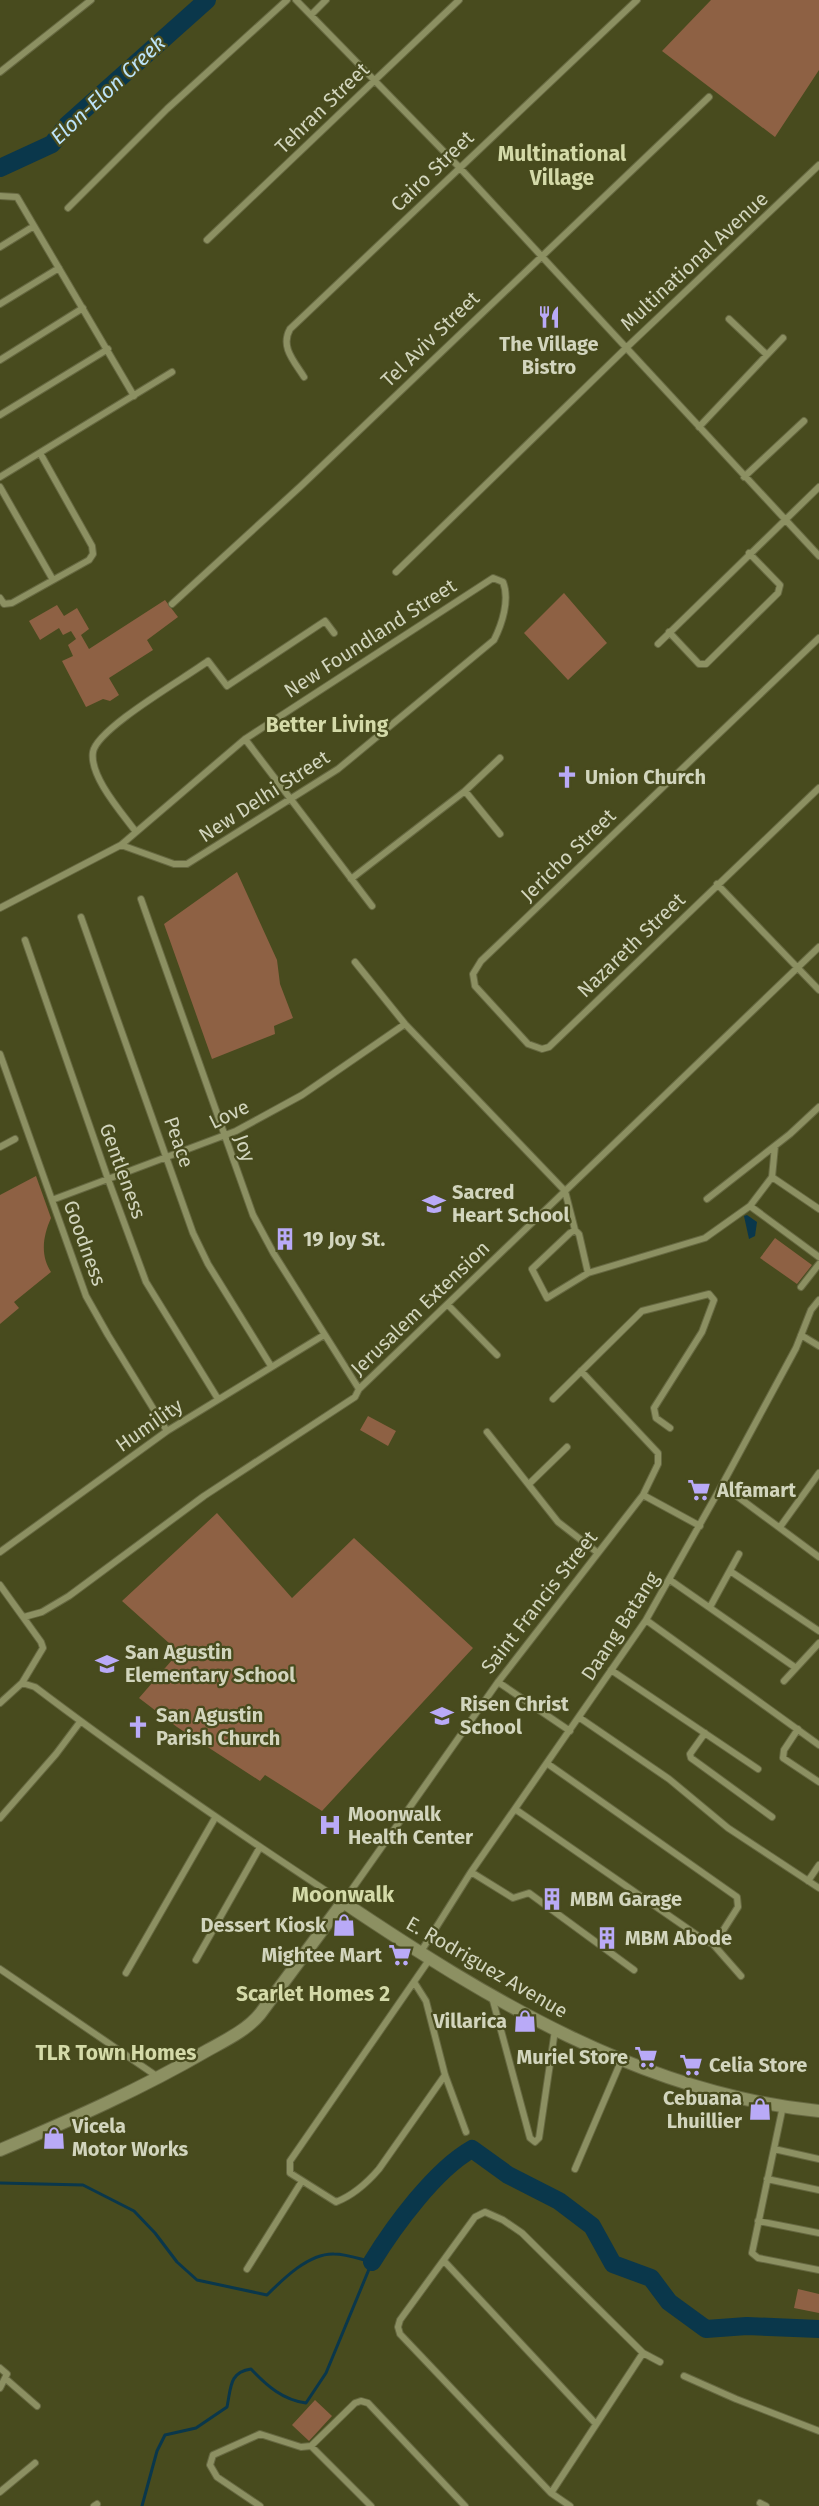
<svg xmlns="http://www.w3.org/2000/svg" width="819" height="2506" font-family="'Fira Sans',sans-serif">
<style>
.grass{fill:#8e6144}
.water{fill:#0a374b}
.lines{fill:none;stroke-linecap:round;stroke-linejoin:round}
.stream{stroke:#0a374b;stroke-width:3}
.river{stroke:#0a374b;stroke-width:18}
.street-casing{stroke:#666841;stroke-width:8}
.secondary-casing{stroke:#666841;stroke-width:14}
.street{stroke:#8c9062;stroke-width:6}
.secondary{stroke:#8c9062;stroke-width:12}
.labels{text-anchor:middle;dominant-baseline:central;stroke-width:4.5;stroke-linejoin:round;paint-order:stroke}
.street-label{font-size:20px;fill:#d2d5bd;stroke:#484b1e}
.poi-label{font-size:20px;font-weight:bold;fill:#d2d5bd;stroke:#484b1e;text-anchor:start}
.water-label{font-size:21px;font-style:italic;fill:#bde4fa;stroke:#484b1e}
.neighbourhood-label{font-size:21px;font-weight:bold;fill:#d4daa8;stroke:#484b1e}
.quarter-label{font-size:22px;font-weight:bold;fill:#d4daa8;stroke:#484b1e}
</style>
<rect width="100%" height="100%" fill="#484b1e"/>
<path class="grass" d="M711 0H819V70L775 137 662 51Z
M564 593 607 643 568 680 524 633Z
M165 600 178 617 147 640 153 650 109 678 119 695 110 701 103 699 86 707 62 661 73 656 68 645 76 639 71 631 63 635 59 628 40 640 29 621 57 605 64 616 77 608 89 629 81 635 89 649Z
M237 872 277 960 280 984 293 1018 274 1026 275 1034 212 1059 164 924Z
M36 1176 51 1218C43 1236 40 1255 51 1272L14 1302 19 1308 0 1324V1195Z
M775 1238 812 1265 797 1284 760 1258Z
M368 1416 396 1431 388 1446 360 1430Z
M217 1513 292 1598 354 1538 473 1648 322 1811 265 1775 260 1781 177 1727 139 1698 179 1652 122 1601Z
M798 2289 819 2294V2313L794 2308Z
M315 2400 332 2416 309 2441 292 2425Z"/>
<path class="water" d="M747 1215 757 1222 755 1236 749 1239 744 1216Z"/>
<g class="lines">
<path class="stream" d="M0 2183 83 2185 134 2211 155 2233 177 2262 197 2280 267 2295C283 2279 309 2253 334 2254 346 2254 360 2259 372 2262L326 2373 306 2403C283 2400 267 2386 251 2369 229 2372 231 2388 227 2407L196 2428 165 2435 157 2451 142 2506"/>
<path class="river" d="M0 168 52 144 67 125 207 0
M372 2262C394 2226 435 2170 472 2149L508 2175 559 2201 592 2226 613 2264 651 2278 669 2302 706 2329 747 2326 819 2329"/>
<g class="street-casing">
<path id="street" d="M296 0 459 167 819 556
M311 15 326 0
M0 72 91 0
M0 196 17 197 134 396
M68 208 167 109 287 0
M207 240 459 0
M0 247 34 226
M0 304 59 268
M729 319 767 355
M0 360 83 308
M304 377C294 361 280 347 290 329L637 0
M0 415 108 349
M699 427 783 338
M0 477 172 372
M744 477 804 421
M0 487 53 580
M396 572 626 348 819 165
M0 598 4 604 12 603 89 560 93 554 92 546 40 453
M172 604 302 485 709 97
M669 632 699 664H706L778 593 780 585 749 553
M819 638 481 961 473 974 475 986 528 1044 542 1049 549 1047 819 788
M658 644 819 487
M245 739 372 906
M465 791 500 834
M136 832C122 813 89 776 93 752 97 728 187 677 208 661L227 686 325 621 334 633
M351 879 465 791 500 758
M717 884 819 990
M141 899 253 1215 274 1254 359 1389
M0 908 121 845 245 739 493 578 503 582C510 600 502 624 494 640L338 769 187 864H174L121 845
M81 917 193 1233 208 1264 271 1366
M25 940 108 1179 146 1282 218 1399
M355 962 405 1024 565 1191 575 1230 579 1234 588 1273
M0 1054 86 1296 108 1335 167 1431
M0 1147 15 1139
M772 1177 819 1209
M772 1177 775 1146
M707 1199 790 1134 819 1107
M52 1200 236 1131 302 1095 405 1024
M750 1206 819 1257
M575 1230 570 1233 532 1269 547 1298 588 1273 705 1238 750 1206 772 1177
M801 1287 819 1264
M448 1305 497 1355
M801 1335 819 1346
M553 1399 642 1311 709 1294 714 1300 702 1332 654 1408 656 1418 670 1428
M487 1432 558 1522 598 1553
M529 1484 567 1447
M722 1485 819 1557
M643 1495 700 1526
M780 1527 819 1473
M0 1552 167 1431 324 1335
M730 1571 819 1631
M670 1580 796 1668
M0 1585 41 1642 43 1648 22 1683 0 1703
M710 1607 739 1554
M24 1617 42 1612 69 1596 204 1496 355 1397 359 1389 819 947
M646 1620 819 1745
M611 1670 758 1769
M784 1681 819 1643
M498 1682 570 1731
M22 1683 35 1687C135 1763 238 1833 343 1902L498 1682 643 1495 658 1464V1453L581 1371
M580 1718 669 1779 728 1828 819 1888
M798 1729 784 1750 783 1758 819 1782
M705 1733 690 1754 691 1758 772 1817
M515 1809 707 1942 712 1943 717 1940 738 1907 737 1897 548 1764
M0 1818 56 1754 80 1722
M471 1872 513 1898 529 1893 634 1970
M808 1881 819 1865
M712 1943 741 1976
M420 1953 471 1872 646 1620 722 1485 796 1348 811 1310 819 1300
M196 1960 260 1847
M429 1960 290 2161V2173L336 2202C354 2195 367 2183 379 2169L445 2075
M0 1969 158 2077
M126 1973 215 1818
M414 1982 426 2001 445 2075 466 2132
M492 1997 530 2138 535 2142 539 2138 555 2030
M783 2106 752 2253 758 2258 819 2270
M774 2149 819 2159
M575 2169 622 2059
M767 2179 819 2190
M758 2221 819 2233
M445 2262 596 2424
M247 2269 302 2181
M0 2368 7 2374 0 2388
M684 2376 736 2399 819 2431
M6 2379 37 2406
M311 2446 371 2506
M0 2492 35 2463
M551 2493 643 2353
M760 2503 766 2506
M94 2506 97 2504
M260 2506 217 2477 210 2465 213 2455 260 2434 301 2447 311 2446 355 2403 361 2401 368 2403 465 2506
M570 2506 551 2493 400 2334 398 2327 400 2320 475 2217 485 2212 503 2220 522 2233 643 2353 660 2362"/>
</g>
<g class="secondary-casing">
<path id="secondary" d="M0 2150C71 2120 141 2089 208 2050 226 2040 247 2030 260 2014L343 1902C486 1998 643 2094 819 2111"/>
</g>
<use href="#street" class="street"/>
<use href="#secondary" class="secondary"/>
</g>
<defs>
<g id="restaurant-bare" transform="scale(1.8)"><path d="M-5-6h1v4h1v-4h1v4h1v-4h1v5L-1.5 .5V6h-2V.5L-5-1ZM5-6V6H3V1.5H1.5Q1.5-4 5-6Z" fill="#b9aaf7" stroke="#484b1e" stroke-width="2.5" paint-order="stroke"/></g>
<g id="church-bare" transform="scale(1.8)"><path d="M-1.2-6h2.4v3.5h3.3v2.4h-3.3V6h-2.4V-.1h-3.3v-2.4h3.3Z" fill="#b9aaf7" stroke="#484b1e" stroke-width="2.5" paint-order="stroke"/></g>
<g id="school-bare" transform="scale(1.8)"><path d="M0-5L7-2L0 1L-7-2ZM-4 1L0 2.5L4 1V4Q0 6-4 4Z" fill="#b9aaf7" stroke="#484b1e" stroke-width="2.5" paint-order="stroke"/></g>
<g id="building-bare" transform="scale(1.8)"><path d="M-4-6H4V6H1V3H-1V6H-4ZM-2.5-4.3h1.7v1.8h-1.7ZM.8-4.3h1.7v1.8H.8ZM-2.5-1h1.7V.8h-1.7ZM.8-1h1.7V.8H.8Z" fill="#b9aaf7" stroke="#484b1e" stroke-width="2.5" paint-order="stroke"/></g>
<g id="supermarket-bare" transform="scale(1.8)"><path d="M-6-5.5h2.5l.6 2H6L4.5 2H-2.5L-4.4-4H-6ZM-1.5 3.2a1.3 1.3 0 1 0 .1 0ZM3 3.2a1.3 1.3 0 1 0 .1 0Z" fill="#b9aaf7" stroke="#484b1e" stroke-width="2.5" paint-order="stroke"/></g>
<g id="hospital-bare" transform="scale(1.8)"><path d="M-5-5h3v3.5h4V-5h3V5h-3V1.5h-4V5h-3Z" fill="#b9aaf7" stroke="#484b1e" stroke-width="2.5" paint-order="stroke"/></g>
<g id="shop-bare" transform="scale(1.8)"><path d="M-5-2.5h2.3a2.7 3.5 0 0 1 5.4 0H5L5.5 6h-11ZM-1.5-2.5h3a1.5 2.3 0 0 0-3 0Z" fill="#b9aaf7" stroke="#484b1e" stroke-width="2.5" paint-order="stroke"/></g>
</defs>
<g fill-rule="evenodd">
<use href="#restaurant-bare" x="549" y="317"/>
<use href="#church-bare" x="567" y="777"/>
<use href="#school-bare" x="434" y="1204"/>
<use href="#building-bare" x="285" y="1239"/>
<use href="#supermarket-bare" x="699" y="1490"/>
<use href="#school-bare" x="107" y="1664"/>
<use href="#school-bare" x="442" y="1716"/>
<use href="#church-bare" x="138" y="1727"/>
<use href="#hospital-bare" x="330" y="1825"/>
<use href="#building-bare" x="552" y="1899"/>
<use href="#shop-bare" x="344" y="1925"/>
<use href="#building-bare" x="607" y="1938"/>
<use href="#supermarket-bare" x="400" y="1955"/>
<use href="#shop-bare" x="525" y="2021"/>
<use href="#supermarket-bare" x="646" y="2057"/>
<use href="#supermarket-bare" x="691" y="2065"/>
<use href="#shop-bare" x="760" y="2109"/>
<use href="#shop-bare" x="54" y="2138"/>
</g>
<g class="labels">
<g class="street-label">
<text transform="translate(322 108) rotate(-44)">Tehran Street</text>
<text transform="translate(432 171) rotate(-44)">Cairo Street</text>
<text transform="translate(694 261) rotate(-43)">Multinational Avenue</text>
<text transform="translate(430 339) rotate(-44)">Tel Aviv Street</text>
<text transform="translate(370 638) rotate(-33)">New Foundland Street</text>
<text transform="translate(264 796) rotate(-33)">New Delhi Street</text>
<text transform="translate(568 855) rotate(-44)">Jericho Street</text>
<text transform="translate(631 945) rotate(-44)">Nazareth Street</text>
<text transform="translate(229 1114) rotate(-26)">Love</text>
<text transform="translate(179 1142) rotate(71)">Peace</text>
<text transform="translate(245 1148) rotate(70)">Joy</text>
<text transform="translate(123 1171) rotate(70)">Gentleness</text>
<text transform="translate(85 1243) rotate(70)">Goodness</text>
<text transform="translate(420 1308) rotate(-44)">Jerusalem Extension</text>
<text transform="translate(149 1425) rotate(-35)">Humility</text>
<text transform="translate(539 1602) rotate(-52)">Saint Francis Street</text>
<text transform="translate(620 1626) rotate(-57)">Daang Batang</text>
<text transform="translate(487 1967) rotate(30)">E. Rodriguez Avenue</text>
</g>
<g class="poi-label">
<text x="549" y="344" text-anchor="middle">The Village<tspan x="549" dy="23">Bistro</tspan></text>
<text x="585" y="777">Union Church</text>
<text x="452" y="1192">Sacred<tspan x="452" dy="23">Heart School</tspan></text>
<text x="303" y="1239">19 Joy St.</text>
<text x="717" y="1490">Alfamart</text>
<text x="125" y="1652">San Agustin<tspan x="125" dy="23">Elementary School</tspan></text>
<text x="460" y="1704">Risen Christ<tspan x="460" dy="23">School</tspan></text>
<text x="156" y="1715">San Agustin<tspan x="156" dy="23">Parish Church</tspan></text>
<text x="348" y="1814">Moonwalk<tspan x="348" dy="23">Health Center</tspan></text>
<text x="570" y="1899">MBM Garage</text>
<text x="326" y="1925" text-anchor="end">Dessert Kiosk</text>
<text x="625" y="1938">MBM Abode</text>
<text x="382" y="1955" text-anchor="end">Mightee Mart</text>
<text x="507" y="2021" text-anchor="end">Villarica</text>
<text x="628" y="2057" text-anchor="end">Muriel Store</text>
<text x="709" y="2065">Celia Store</text>
<text x="742" y="2098" text-anchor="end">Cebuana<tspan x="742" dy="23">Lhuillier</tspan></text>
<text x="72" y="2126">Vicela<tspan x="72" dy="23">Motor Works</tspan></text>
</g>
<g class="water-label">
<text transform="translate(108 90) rotate(-43)">Elon-Elon Creek</text>
</g>
<g class="neighbourhood-label">
<text x="562" y="154">Multinational<tspan x="562" dy="24">Village</tspan></text>
<text x="327" y="725">Better Living</text>
<text x="313" y="1994">Scarlet Homes 2</text>
<text x="116" y="2053">TLR Town Homes</text>
</g>
<g class="quarter-label">
<text x="343" y="1894">Moonwalk</text>
</g>
</g>
</svg>
